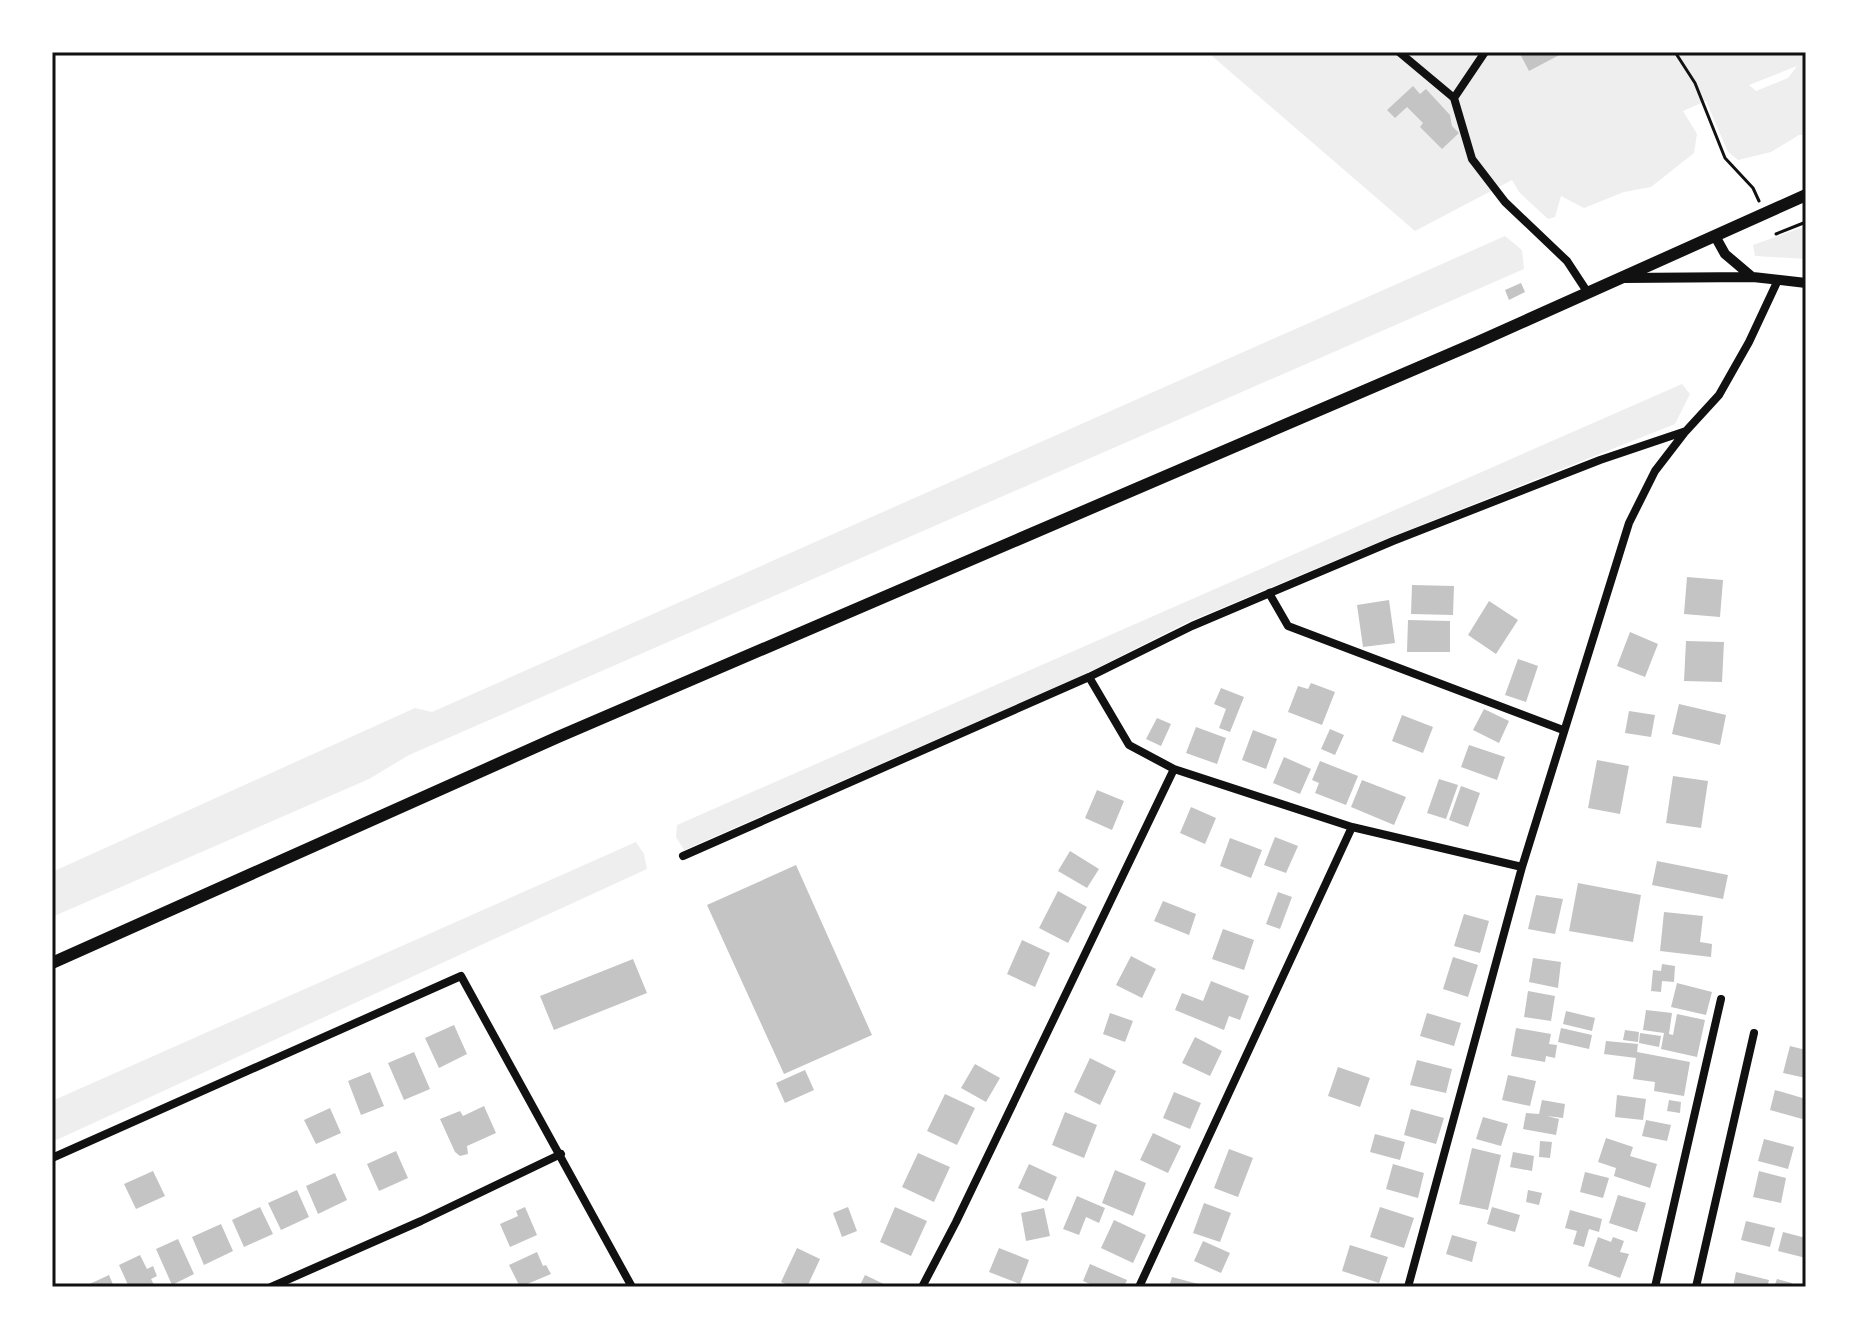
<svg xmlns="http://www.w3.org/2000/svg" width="1858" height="1339" font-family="'Alegreya Sans',sans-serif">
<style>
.green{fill:#eee;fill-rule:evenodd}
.building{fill:#c4c4c4}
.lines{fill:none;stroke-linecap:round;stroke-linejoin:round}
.path{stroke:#111;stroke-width:3}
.minor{stroke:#111;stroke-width:8}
.tertiary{stroke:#111;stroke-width:10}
.primary{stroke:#111;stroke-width:12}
.neatline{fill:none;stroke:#111;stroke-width:3}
</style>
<rect width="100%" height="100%" fill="#fff"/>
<path class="green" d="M1214 52H1806V135H1799L1771 152 1738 160 1728 152 1706 101 1683 111 1697 134 1694 153 1651 187 1624 192 1584 208 1561 196 1555 217 1548 219 1519 192 1512 180 1415 231 1212 56ZM1797 66 1788 78 1756 91 1749 85Z
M1806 226V259L1755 256 1753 245Z
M1505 236 1522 250 1524 269 409 755 369 779 52 917V872L415 708 432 712Z
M1682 384 1690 394 1675 424 1391 537 1188 622 1085 674 684 850 676 837 677 825Z
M636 842 644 854 647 869 52 1142V1101Z"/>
<path class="building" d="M1519 52H1565L1529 71Z
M1413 86 1420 94 1426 89 1450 115 1452 126 1459 133 1442 149 1420 127 1423 123 1407 107 1395 118 1387 110Z
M1521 283 1525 292 1509 300 1505 290Z
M1687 577 1723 580 1720 617 1684 614Z
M1412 585 1454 586 1453 615 1411 614Z
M1389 600 1395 643 1363 647 1357 605Z
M1489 601 1518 620 1496 654 1468 635Z
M1408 620 1450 621V652H1407Z
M1630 632 1658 644 1645 677 1617 666Z
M1686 641 1724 642 1722 682 1684 681Z
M1518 659 1538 666 1526 702 1505 695Z
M1311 683 1335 692 1322 725 1288 712 1298 686 1308 689Z
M1221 688 1244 697 1230 732 1219 728 1226 709 1214 704Z
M1679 704 1726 715 1720 745 1672 734Z
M1484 709 1509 721 1499 743 1473 730Z
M1629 711 1655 715 1651 737 1625 733Z
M1402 715 1433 727 1423 753 1392 741Z
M1157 718 1171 724 1161 746 1146 739Z
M1196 727 1226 738 1217 764 1186 753Z
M1330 729 1344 735 1335 755 1321 749Z
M1253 730 1277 739 1266 769 1242 760Z
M1469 745 1505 757 1497 780 1461 767Z
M1284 757 1311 769 1300 794 1273 783Z
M1597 760 1629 766 1620 814 1588 808Z
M1320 761 1358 776 1346 805 1315 793 1319 783 1312 780Z
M1673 776 1708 781 1701 828 1666 823Z
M1439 779 1458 785 1446 819 1427 813Z
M1362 780 1406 797 1394 825 1351 807Z
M1461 786 1480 793 1468 827 1449 820Z
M1097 790 1124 801 1112 830 1085 818Z
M1191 807 1216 818 1205 844 1180 833Z
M1275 837 1298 846 1286 873 1264 865Z
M1230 838 1262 850 1251 878 1220 866Z
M1070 851 1099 869 1087 888 1058 871Z
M1657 861 1728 875 1723 899 1652 885Z
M796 865 872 1035 784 1074 707 905Z
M1578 883 1641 895 1633 942 1569 931Z
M1058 891 1087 907 1068 943 1039 928Z
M1278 892 1292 897 1280 929 1266 924Z
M1536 895 1563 899 1555 934 1528 929Z
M1163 901 1196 914 1189 935 1154 921Z
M1664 912 1703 916 1700 942 1712 944 1711 957 1660 951Z
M1464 914 1489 921 1480 953 1454 946Z
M1223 929 1254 940 1244 970 1212 959Z
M1022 940 1050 953 1035 987 1007 974Z
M1131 956 1156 969 1142 998 1116 985Z
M1453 957 1478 965 1468 997 1443 989Z
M1533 958 1561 962 1558 988 1529 982Z
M633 959 647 993 554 1030 540 996Z
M1662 964 1675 966 1674 982 1662 981 1661 992 1651 991 1653 970 1661 971Z
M1211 981 1249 996 1240 1020 1229 1016 1224 1030 1175 1010 1182 993 1203 1001Z
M1677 983 1712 992 1706 1015 1671 1007Z
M1528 991 1555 996 1551 1021 1524 1017Z
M1646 1010 1672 1013 1669 1034 1673 1035 1677 1014 1705 1020 1697 1057 1661 1049 1664 1033 1643 1030Z
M1566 1011 1595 1018 1592 1031 1563 1024Z
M1110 1013 1133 1021 1125 1042 1103 1034Z
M1427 1013 1461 1023 1454 1046 1420 1036Z
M454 1025 467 1054 439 1068 425 1038Z
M1516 1028 1551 1034 1549 1044 1557 1045 1555 1058 1546 1056 1545 1062 1511 1056Z
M1561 1028 1592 1035 1589 1049 1558 1042Z
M1625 1030 1639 1032 1638 1042 1623 1040Z
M1640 1033 1661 1036 1659 1047 1639 1043Z
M1195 1037 1222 1051 1210 1076 1182 1063Z
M1606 1041 1638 1044 1637 1052 1690 1062 1684 1096 1654 1091 1655 1082 1633 1079 1636 1058 1604 1054Z
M1790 1046 1806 1050V1078L1783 1073Z
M414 1052 430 1089 404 1100 388 1063Z
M1090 1058 1116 1071 1100 1105 1074 1092Z
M1417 1060 1452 1069 1446 1093 1410 1085Z
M975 1064 1000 1078 986 1102 961 1088Z
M1338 1067 1370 1078 1360 1107 1328 1096Z
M805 1070 814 1090 785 1103 776 1083Z
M370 1072 384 1106 361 1115 348 1081Z
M1508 1075 1536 1081 1530 1106 1502 1100Z
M1775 1090 1806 1099V1120L1770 1110Z
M1174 1092 1201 1103 1190 1129 1163 1118Z
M945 1094 975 1108 957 1145 927 1131Z
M1617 1095 1646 1099 1643 1120 1615 1117Z
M1542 1100 1565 1104 1563 1118 1547 1116 1559 1119 1556 1135 1523 1129 1526 1113 1539 1114Z
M1669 1100 1681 1102 1680 1113 1667 1111Z
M484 1106 496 1133 467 1146 468 1154 460 1156 455 1152 440 1119 460 1111 463 1116Z
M330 1108 341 1133 316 1144 304 1120Z
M1411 1109 1444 1118 1436 1144 1404 1135Z
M1065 1112 1097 1125 1084 1158 1052 1145Z
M1483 1117 1508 1124 1501 1146 1476 1139Z
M1646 1120 1671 1125 1667 1141 1642 1136Z
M1153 1133 1181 1146 1168 1173 1140 1160Z
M1375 1134 1405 1142 1400 1160 1370 1152Z
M1606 1138 1633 1147 1630 1156 1657 1164 1650 1188 1614 1176 1616 1168 1598 1162Z
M1764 1139 1794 1147 1788 1169 1758 1161Z
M1540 1141 1552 1142 1550 1158 1539 1157Z
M1472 1148 1501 1155 1488 1210 1459 1204Z
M1229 1149 1253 1158 1238 1197 1214 1188Z
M396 1151 408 1178 379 1191 367 1164Z
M1513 1152 1534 1156 1532 1171 1510 1167Z
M918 1153 950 1167 934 1202 902 1187Z
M1029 1164 1057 1177 1047 1201 1018 1188Z
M1393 1164 1424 1173 1418 1198 1386 1189Z
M1115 1170 1146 1183 1133 1216 1102 1203Z
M153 1171 165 1196 136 1209 124 1184Z
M1759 1171 1786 1178 1781 1203 1753 1197Z
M1585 1172 1609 1178 1603 1198 1580 1192Z
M335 1173 347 1200 318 1214 306 1186Z
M297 1190 309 1217 281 1230 268 1203Z
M1528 1190 1542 1193 1539 1205 1526 1202Z
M1618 1195 1646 1203 1637 1232 1609 1223Z
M1077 1196 1105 1208 1099 1223 1086 1217 1079 1235 1063 1229Z
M1204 1203 1231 1213 1220 1242 1193 1233Z
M260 1207 273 1234 244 1247 232 1220Z
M525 1207 537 1235 510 1247 500 1224 518 1216 516 1211Z
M848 1207 857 1231 842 1237 833 1213Z
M895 1207 927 1221 911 1256 880 1242Z
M1380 1207 1414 1218 1404 1248 1370 1237Z
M1492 1207 1520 1215 1515 1232 1487 1224Z
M1044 1208 1050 1236 1026 1241 1021 1213Z
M1570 1210 1602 1219 1599 1232 1589 1229 1584 1247 1573 1244 1577 1231 1565 1228Z
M1114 1220 1146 1235 1133 1263 1101 1248Z
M1746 1221 1775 1228 1770 1247 1741 1240Z
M221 1224 233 1251 204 1265 192 1237Z
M1783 1232 1806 1238V1258L1778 1251Z
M1452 1235 1477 1242 1472 1262 1446 1254Z
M1598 1237 1611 1242 1613 1237 1624 1241 1620 1252 1629 1254 1620 1278 1588 1266Z
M178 1239 194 1274 172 1285 156 1249Z
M1203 1241 1230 1253 1221 1273 1194 1261Z
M1350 1245 1388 1257 1379 1283 1342 1271Z
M797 1248 820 1259 807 1287H792L781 1282Z
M999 1248 1029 1260 1020 1284 989 1272Z
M537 1252 543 1266 546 1265 551 1274 520 1287 509 1265Z
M140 1255 147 1269 153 1266 157 1276 151 1279 155 1287H129L119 1265Z
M1090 1264 1127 1280 1124 1287H1097L1083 1281Z
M1736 1272 1769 1280 1767 1287H1733Z
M109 1275 114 1287H83Z
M865 1275 886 1285 885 1287H859Z
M1172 1277 1206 1286V1287H1169Z
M1777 1279 1792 1283 1791 1287H1774Z"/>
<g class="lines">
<path class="path" d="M1675 52 1695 83 1725 158 1753 188 1759 201
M1776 234 1806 222"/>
<path class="minor" d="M1399 52 1454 98
M1485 52 1454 98 1472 159 1505 202 1567 261 1588 293
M1269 593 1288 626 1563 730
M1352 827 1522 867
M683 856 1089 677 1192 626 1393 541 1600 460 1686 431 1719 395 1749 342 1778 280
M52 1158 461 976 632 1287
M271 1287 421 1221 561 1154
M922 1287 956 1222 1174 769 1129 745 1089 677
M1139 1287 1352 827 1174 769
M1408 1287 1522 867 1629 523 1655 471 1685 432
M1655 1287 1721 999
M1696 1287 1754 1033"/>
<path class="tertiary" d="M1715 236 1725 254 1751 276
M1623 278 1753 277 1806 283"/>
<path class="primary" d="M52 963 558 737 1478 342 1806 195"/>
</g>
<rect width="1858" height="1339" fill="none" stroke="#ffffff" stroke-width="108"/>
<rect x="54" y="54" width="1750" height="1231" class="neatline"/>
</svg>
